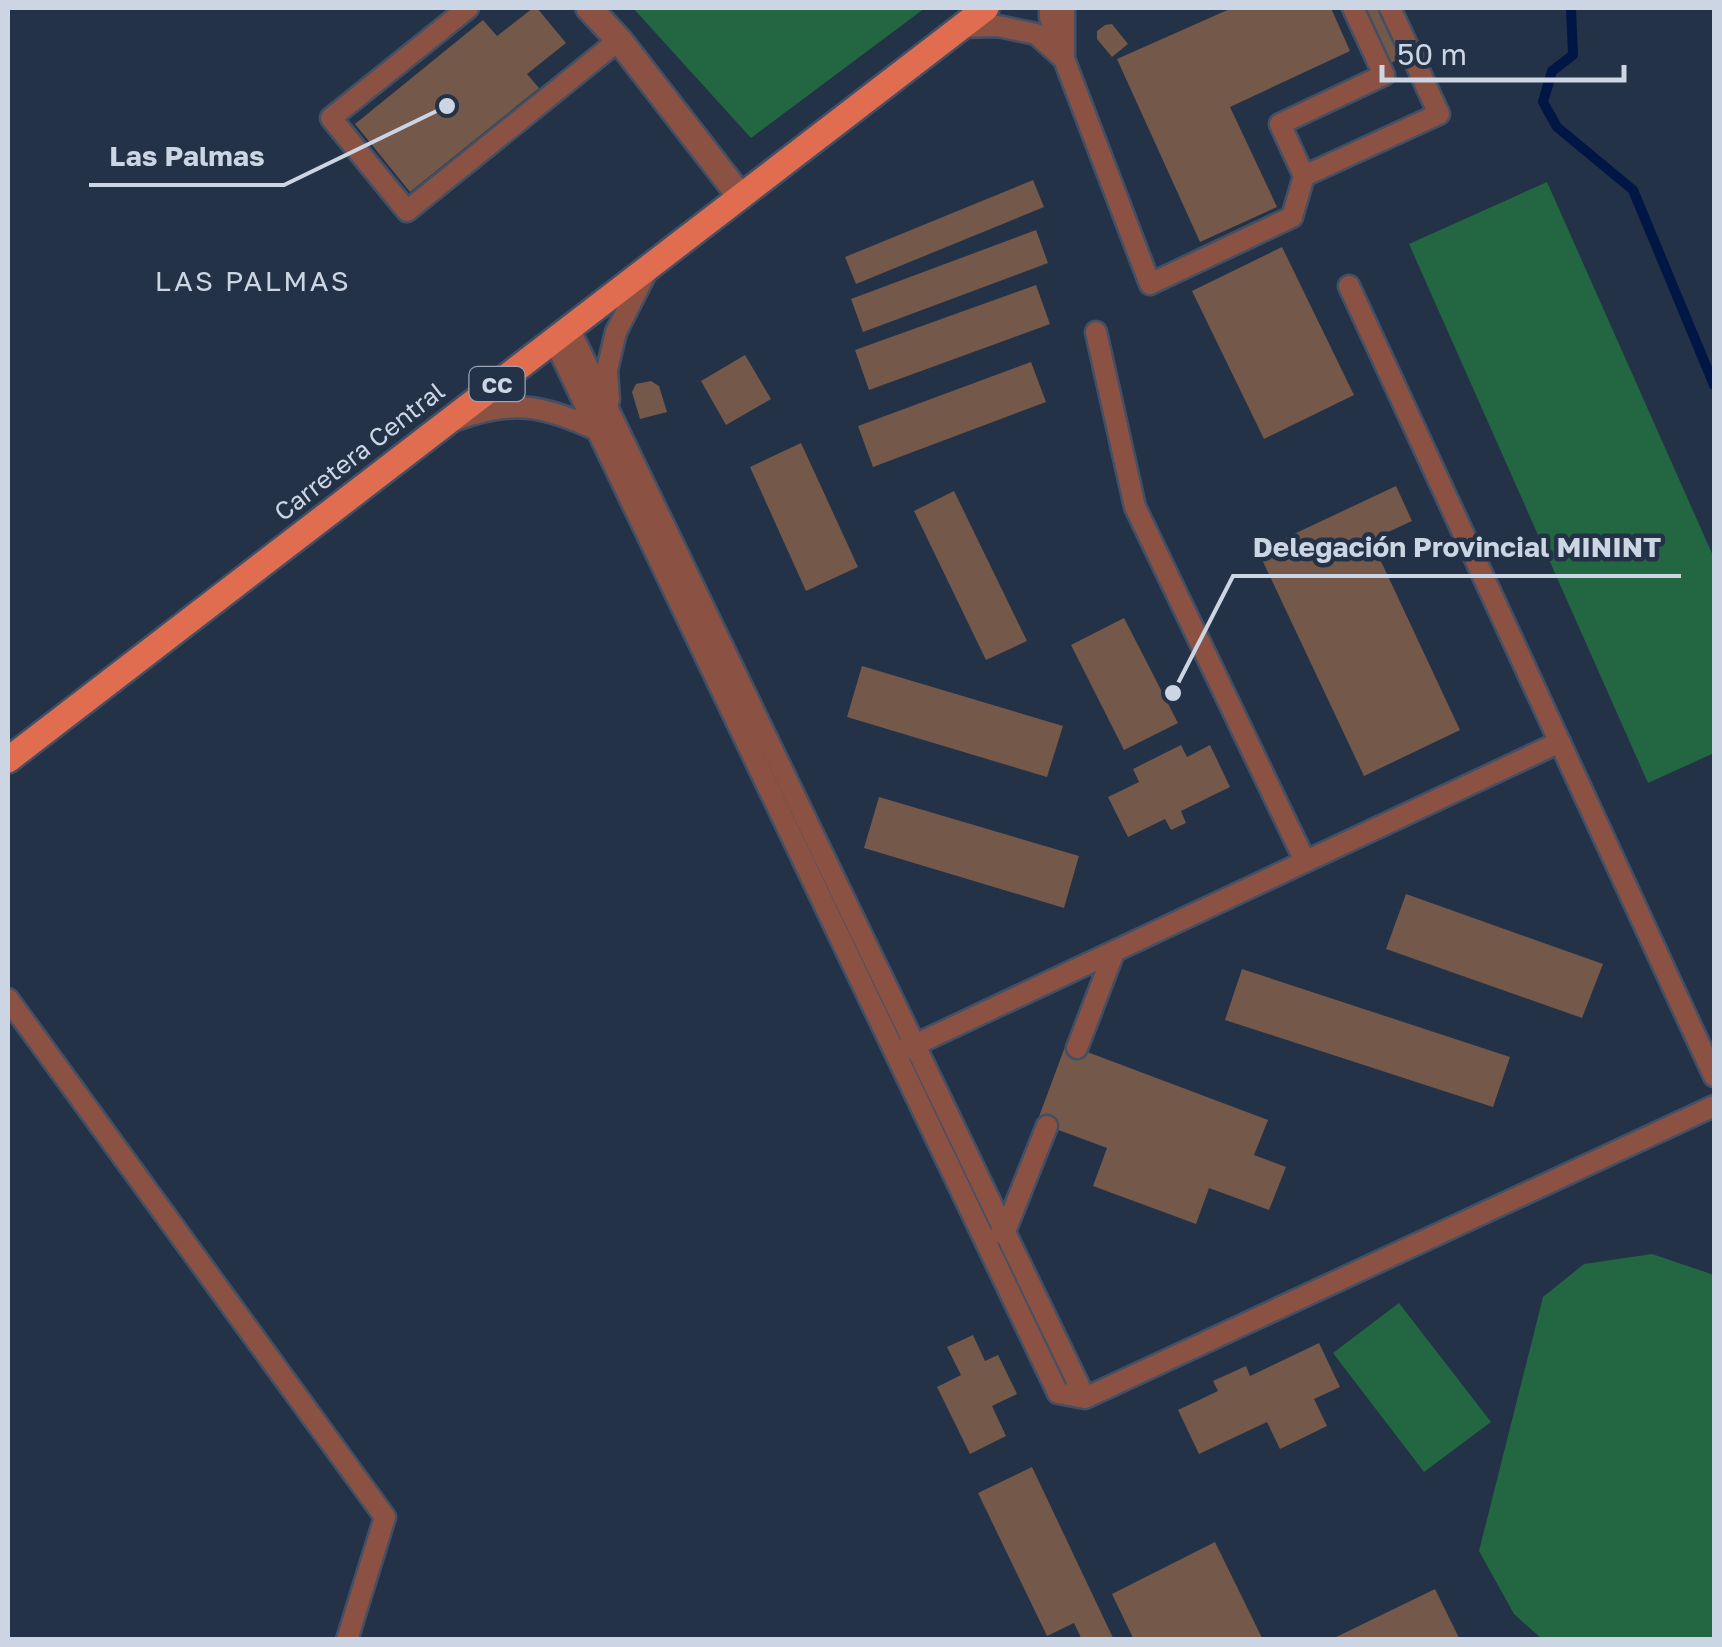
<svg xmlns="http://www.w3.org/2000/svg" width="1722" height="1647" font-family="'Golos Text',sans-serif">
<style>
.green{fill:#226642}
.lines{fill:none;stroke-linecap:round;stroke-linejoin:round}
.stream{stroke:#001746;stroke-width:10}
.building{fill:#745849}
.service-casing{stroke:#424f64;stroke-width:25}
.minor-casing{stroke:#424f64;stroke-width:30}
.primary-casing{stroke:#424f64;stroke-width:30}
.service{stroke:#8b5243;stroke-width:20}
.minor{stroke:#8b5243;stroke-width:25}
.primary{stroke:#e06d4f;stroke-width:25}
.labels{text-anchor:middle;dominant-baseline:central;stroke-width:9;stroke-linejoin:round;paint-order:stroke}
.shield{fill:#243248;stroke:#9aa4b4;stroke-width:2.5}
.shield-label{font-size:22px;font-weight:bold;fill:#ccd5e3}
.street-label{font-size:25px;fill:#ccd5e3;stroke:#243248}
.neighbourhood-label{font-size:28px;letter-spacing:2.5px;fill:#ccd5e3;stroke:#243248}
.leader{fill:none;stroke:#ccd5e3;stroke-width:4}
.callout-dot{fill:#ccd5e3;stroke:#243248;stroke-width:4}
.callout-label{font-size:28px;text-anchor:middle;font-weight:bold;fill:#ccd5e3;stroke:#243248;stroke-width:9;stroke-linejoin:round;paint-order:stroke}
</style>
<rect width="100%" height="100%" fill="#243248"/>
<path class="green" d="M633 8H925L751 138Z
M1547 182 1714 558V753L1648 783 1409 244Z
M1652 1254 1714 1275V1639H1542L1514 1614 1479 1551 1543 1297 1584 1264Z
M1399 1303 1491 1422 1424 1472 1333 1353Z"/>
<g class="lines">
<path class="stream" d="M1571 8 1573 55 1552 71 1543 102 1557 127 1633 190 1714 385"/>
</g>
<path class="building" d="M533 8H537L566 43 527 74 539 88 410 192 355 124 483 20 497 36Z
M1232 8H1331L1350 51 1230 107 1277 207 1200 242 1117 59Z
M1357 8H1382L1404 57 1384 66Z
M1112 24 1128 44 1112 57 1097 39V31L1105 25Z
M1033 180 1044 207 856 284 845 257Z
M1036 230 1048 263 863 332 851 299Z
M1282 247 1354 395 1264 439 1192 291Z
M1036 285 1050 324 869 390 855 350Z
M745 355 771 399 726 425 701 381Z
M1031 362 1046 402 873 467 858 426Z
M651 381 659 386 667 412 640 419 632 392 636 384Z
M801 443 858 567 806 591 750 467Z
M1396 486 1412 521 1371 540 1460 730 1364 776 1258 551Z
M954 491 1027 641 986 660 914 511Z
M1124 618 1178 723 1124 750 1071 645Z
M862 666 1063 726 1047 777 847 717Z
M1181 745 1187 757 1210 745 1230 787 1181 811 1186 823 1171 830 1165 819 1128 837 1108 797 1139 782 1133 769Z
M879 797 1079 856 1064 908 864 848Z
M1406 894 1603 964 1582 1018 1386 949Z
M1242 969 1510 1057 1493 1107 1225 1020Z
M1066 1044 1268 1120 1254 1155 1286 1167 1269 1210 1209 1188 1196 1224 1093 1186 1107 1148 1037 1122Z
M973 1335 985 1361 998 1355 1017 1394 992 1406 1006 1436 970 1454 937 1387 961 1375 947 1347Z
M1319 1343 1340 1387 1314 1399 1327 1426 1280 1449 1267 1422 1199 1454 1178 1410 1218 1391 1213 1381 1246 1366 1250 1376Z
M1032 1467 1114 1640H1082L1074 1623 1047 1636 978 1493Z
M1215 1542 1263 1640H1134L1112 1594Z
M1435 1589 1460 1640H1330Z"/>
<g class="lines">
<g class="service-casing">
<path id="service" d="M468 8 331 118 407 211 619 40
M1050 8V17L1064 59 1150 284 1292 217 1304 176
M1353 8 1384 75 1280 124 1304 176 1439 114 1390 8
M960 27 998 26 1036 34 1064 59V8
M1349 286 1714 1076
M1096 332 1135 507 1305 861
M554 340 1058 1393 1085 1398 569 328
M609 400 607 370 616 332 646 273
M456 420C513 399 543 405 597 430
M8 999 385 1517 347 1640
M1077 1048 1114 952
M906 1049 1560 742
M1001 1233 1005 1231 1047 1126
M1085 1398 1714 1106"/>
</g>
<g class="minor-casing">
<path id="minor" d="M589 8 619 40 740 196"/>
</g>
<g class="primary-casing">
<path id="primary" d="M8 760 986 8"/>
</g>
<use href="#service" class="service"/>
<use href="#minor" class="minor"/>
<use href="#primary" class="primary"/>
</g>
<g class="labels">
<rect class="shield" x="469.5" y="367" width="55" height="34" rx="8"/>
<g class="shield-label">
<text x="497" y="384">CC</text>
</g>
<g class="street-label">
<text transform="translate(359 451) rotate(-38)">Carretera Central</text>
</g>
<g class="neighbourhood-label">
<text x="253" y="280">LAS PALMAS</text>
</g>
</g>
<path class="leader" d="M447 106L284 185H89M1173 693L1233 576H1681"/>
<g class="callout-dot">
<circle cx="447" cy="106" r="10"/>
<circle cx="1173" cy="693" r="10"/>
</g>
<g class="callout-label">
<text x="187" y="166">Las Palmas</text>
<text x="1457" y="557">Delegación Provincial MININT</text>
</g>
<rect width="1722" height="1647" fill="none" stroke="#ccd5e3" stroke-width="20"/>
<path d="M1382 65v15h242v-15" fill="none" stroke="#ccd5e3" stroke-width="5"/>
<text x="1397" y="65" font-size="30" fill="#ccd5e3" stroke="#243248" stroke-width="8" paint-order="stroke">50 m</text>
</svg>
